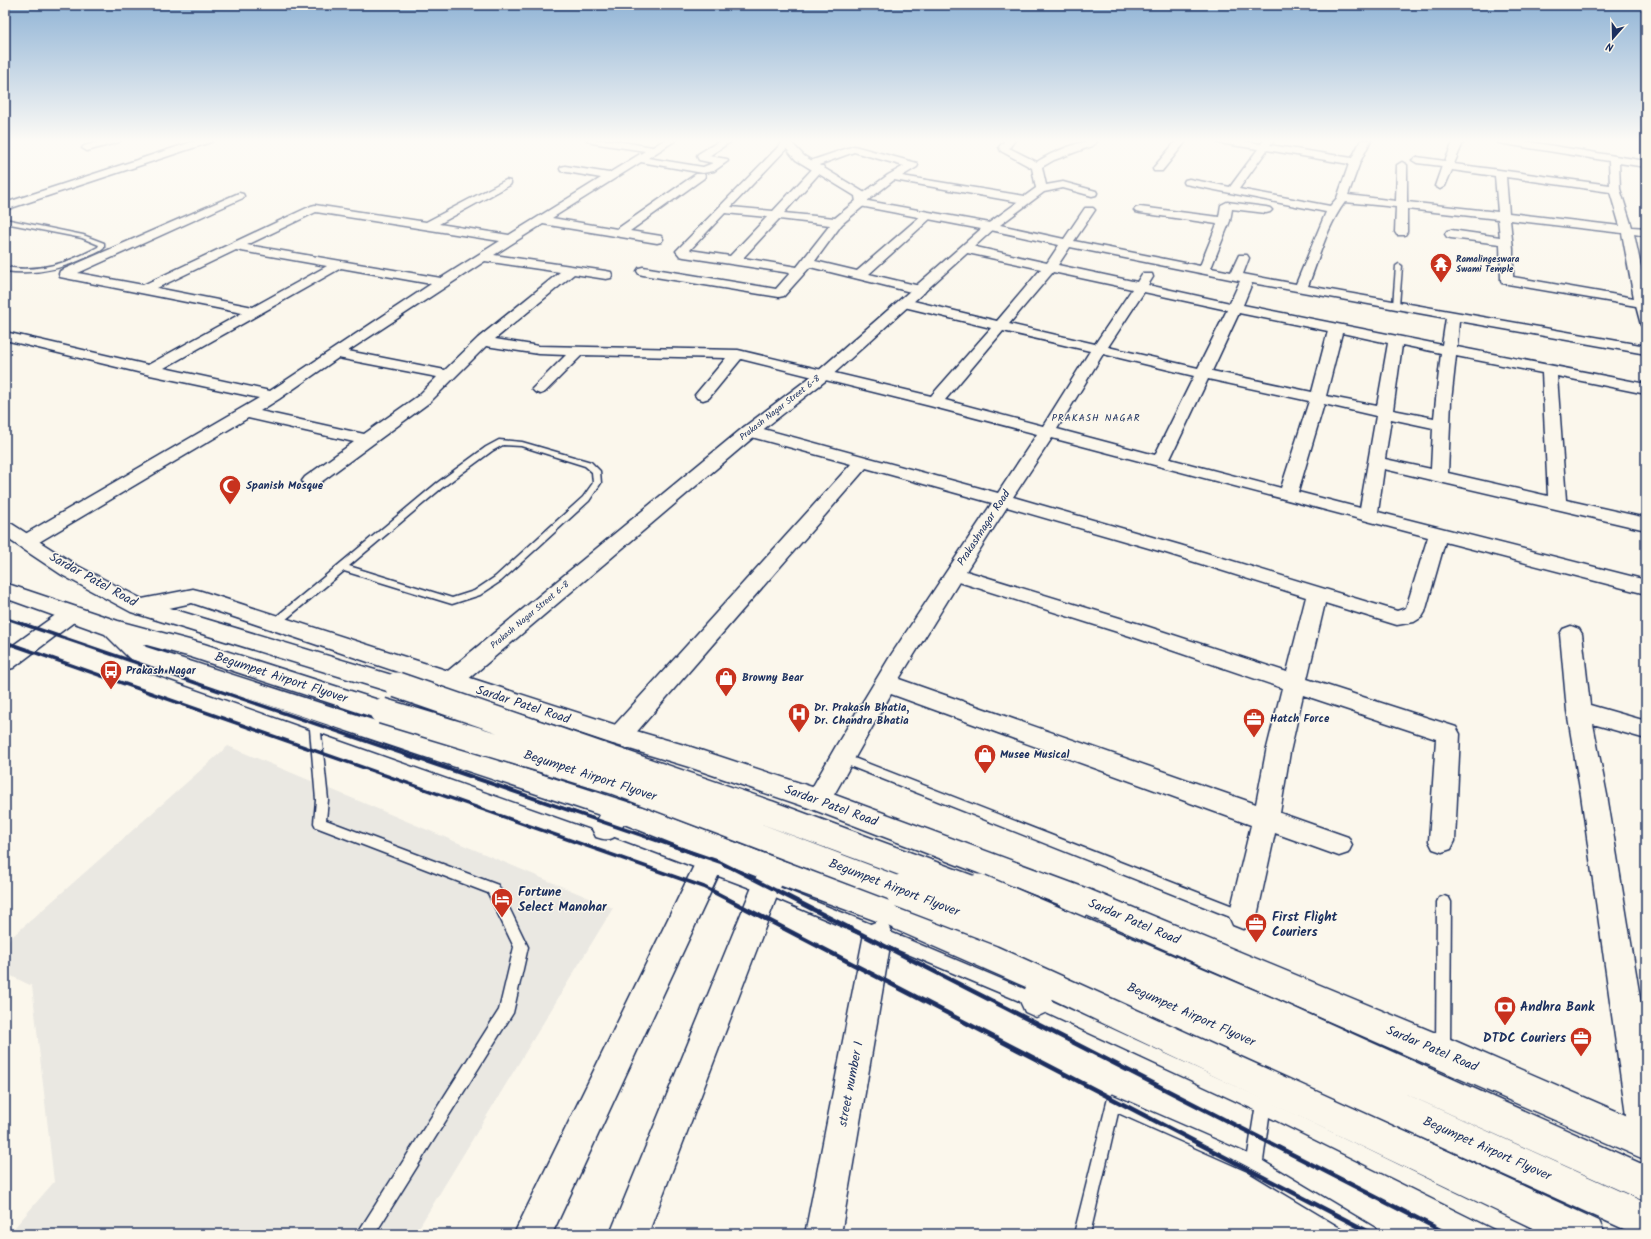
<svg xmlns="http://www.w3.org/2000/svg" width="1651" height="1239" font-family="Kalam,sans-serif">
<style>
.built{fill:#eae8e2}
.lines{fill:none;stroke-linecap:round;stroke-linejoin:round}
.service-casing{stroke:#1b2f5e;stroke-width:3}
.minor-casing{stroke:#1b2f5e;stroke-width:3}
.tertiary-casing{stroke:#1b2f5e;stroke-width:3}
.primary-casing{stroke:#1b2f5e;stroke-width:3}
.service{fill:#fbf7ec;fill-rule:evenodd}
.minor{fill:#fbf7ec;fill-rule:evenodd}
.tertiary{fill:#fbf7ec;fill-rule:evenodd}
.primary{fill:#fbf7ec;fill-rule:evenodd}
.rail-far2{stroke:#1b2f5e;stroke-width:2.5}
.rail-far1{stroke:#1b2f5e;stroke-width:3.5}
.rail{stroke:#1b2f5e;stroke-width:4.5}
.primary-bridge-far1-casing{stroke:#1b2f5e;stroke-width:28;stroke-linecap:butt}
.primary-bridge-casing{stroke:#1b2f5e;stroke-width:36;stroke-linecap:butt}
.primary-bridge-far1{stroke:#fbf7ec;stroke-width:25}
.primary-bridge{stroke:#fbf7ec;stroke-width:33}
.labels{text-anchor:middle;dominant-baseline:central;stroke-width:3;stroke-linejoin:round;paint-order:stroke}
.far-poi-label{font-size:9px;font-weight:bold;fill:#1b2f5e;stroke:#fbf7ec;text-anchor:start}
.far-street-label{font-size:9px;fill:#1b2f5e;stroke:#fbf7ec}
.far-neighbourhood-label{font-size:10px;letter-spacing:1px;fill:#1b2f5e;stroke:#fbf7ec}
.poi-label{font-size:11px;font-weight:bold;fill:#1b2f5e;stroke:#fbf7ec;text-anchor:start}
.street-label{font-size:11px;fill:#1b2f5e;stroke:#fbf7ec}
.near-street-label{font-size:13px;fill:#1b2f5e;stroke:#fbf7ec}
.near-poi-label{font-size:13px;font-weight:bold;fill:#1b2f5e;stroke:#fbf7ec;text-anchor:start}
</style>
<rect width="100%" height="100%" fill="#fbf7ec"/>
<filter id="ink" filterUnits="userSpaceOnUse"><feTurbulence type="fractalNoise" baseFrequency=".025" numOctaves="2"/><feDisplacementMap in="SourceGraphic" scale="8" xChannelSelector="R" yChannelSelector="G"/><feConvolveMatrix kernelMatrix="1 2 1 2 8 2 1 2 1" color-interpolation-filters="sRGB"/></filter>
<g filter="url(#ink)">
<path class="built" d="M228 746 613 908 415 1234H9L54 1182 32 986 5 973V943Z"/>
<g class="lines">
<g class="service-casing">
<path id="service" d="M5 219 83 235 104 243V248C99 253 91 255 85 258 59 270 33 275 5 271V267C39 273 68 263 98 247L99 245 82 238 5 223Z
M1399 264 1402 266 1399 306 1396 308 1393 306 1396 266Z
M499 440 522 442 591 462 600 471 601 483 589 501 501 581 480 595 452 604 344 571 279 625H271L270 623 271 621 437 483 486 447ZM503 445 521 446 585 466 592 472 593 483 583 497 495 577 474 591 452 598 349 566 443 487 492 451Z
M138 650 142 651 151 664 620 828 771 884 883 929 1041 996 1268 1101 1529 1228 1531 1234H1505L1269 1117 1263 1161 1375 1228 1377 1234H1353L1248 1171 1118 1113 1090 1234H1074L1108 1098 1113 1095 1248 1154 1255 1110 1031 1006 761 892 612 836 321 733 328 800 326 820 498 885 528 947 513 1013 375 1234H357L499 1010 514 947 488 893 316 827 314 823 316 800 310 729 143 670 133 654 134 651Z
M841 753 1248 912 1250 916 1248 920 1243 922 837 761 835 758 837 755Z
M1444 896 1449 898 1451 902 1450 1050 1448 1055 1443 1057 1438 1055 1436 1050 1437 902 1439 898Z"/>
</g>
<g class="minor-casing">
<path id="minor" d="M105 140H121L119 142 87 151 82 148 84 146Z
M198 140H213L211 142 5 210V203Z
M587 140H610L653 147 664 140H676L648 158 703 167 713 163 699 160 697 156 698 154 721 140H733L709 156 727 159 728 161 714 171 703 173 641 162 552 218 617 229 696 174H704L705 176 704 178 630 231 661 236 663 239 661 242 657 243 543 224 494 255 606 271 611 272 612 275 611 278 606 279 574 274 495 339 539 346 738 350 931 396 991 328 900 306 898 303 900 300 905 299 997 321 1041 269 963 252 961 249 963 246 967 245 1047 263 1059 245 986 229 984 227 986 225 1018 202 894 180 867 201 866 204 842 224 815 261 857 271 923 214H931L933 216 931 218 869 274 924 287 926 290 924 293 919 294 810 267 784 296 779 297 643 275 639 274 637 271 639 268 643 267 776 289 790 273 684 257 680 256 676 251 784 141 787 140 792 143 790 145 731 207 773 211 815 166H807L806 164 807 162 854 146 917 163 918 165 917 167 902 176 1025 196 1036 188 1032 168 1001 151 999 147 1005 140H1015L1009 148 1037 162C1052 152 1081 140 1099 140L1092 146 1054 160 1042 167 1046 185 1063 182 1096 191 1097 193 1096 195 1092 196 1063 188 1044 192 1000 225 1064 239 1085 208H1093L1095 210 1074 241 1200 266 1217 224 1140 213 1136 212 1134 210 1136 208 1140 207 1219 217 1221 205 1227 202 1266 207 1270 208 1272 210 1270 212 1266 213 1232 209 1230 221 1211 268 1231 272 1239 255H1247L1249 258 1243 274 1296 284 1326 212 1185 184 1184 182 1185 180 1189 179 1230 187 1258 149 1219 143 1214 140H1238L1261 144 1264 140H1274L1270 145 1352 158 1361 140H1371L1360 162 1348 195 1396 201 1397 165 1402 162 1407 165V202L1498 212 1495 176 1452 170 1445 186 1440 189 1435 186 1442 166 1417 163 1412 160 1417 157 1445 161 1454 140H1464L1454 164 1610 185 1609 161 1499 143 1494 140H1517L1646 161V167L1619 163 1620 189 1632 227 1646 228V236L1634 234 1646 290V326L1641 325 1636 306 1502 283 1501 280 1500 244 1451 238 1447 237 1445 234 1447 231 1451 230 1500 237 1498 219 1407 209V232L1405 235H1397L1395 232 1396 207 1345 202C1327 226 1319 258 1308 286L1646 346V354L1459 321 1457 347 1646 384V394L1557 376 1566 500 1646 518V530L1384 469 1378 512 1646 580V594L1445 542 1425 612 1422 617 1414 622 1397 625 1325 603 1307 679 1456 727 1460 734 1455 841 1451 849 1442 852 1433 849 1429 841 1436 739 1303 695 1290 752 1280 813 1348 837 1352 845 1348 853 1339 856 1275 833 1257 916 1253 925 1243 929 1233 925 1229 916 1251 825 891 694 827 807 818 811 809 807 805 800 836 746 891 655 992 503 866 468 627 743 619 745 611 743 607 736 611 729 851 464 744 435 742 431 744 427 750 426 756 427 998 493 1037 434 930 406 741 359 709 398 703 400 697 398 695 395 726 358 582 355 545 392 540 394 535 392 532 389 566 355 539 354 486 346 430 402 317 485 311 486 305 485 302 481 305 477 354 442 248 418 34 545 27 547 20 545 17 541 20 537 259 398 150 375 5 340V332L148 365 242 313 65 278 60 277 59 274 60 271 239 193 243 194 244 196 243 198 78 273 143 285 311 206 315 205 426 222 506 180 510 181 511 183 510 185 439 224 509 235 601 178 561 171 560 169 561 167 565 166 609 173 645 151 592 143ZM1267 150 1349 164 1337 198 1330 206 1239 189ZM854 152 904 166 888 175 858 197 857 200 835 218 784 213 824 168 823 166H816ZM1506 177 1610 192 1620 226 1509 213ZM316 212 500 241 441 278 247 245ZM725 213 767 217 730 256 690 250ZM779 219 830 225 797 267 743 258ZM1510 220 1622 233 1634 298 1513 277V249ZM1070 247 1240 281 1230 303 1148 285 1153 277 1152 274H1142L1137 282 1058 265ZM236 250 327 266 253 307 157 288ZM485 261 560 272 478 338 445 370 348 351ZM341 268 431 284 270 391 164 368ZM1053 272 1132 289 1095 344 1009 324ZM1252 283 1446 318 1442 345 1243 305ZM1144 292 1227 310 1198 368 1108 347ZM1239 313 1328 331 1312 392 1212 371ZM1003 331 1090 351 1043 426 945 400ZM1342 333 1388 343 1377 406 1326 396ZM1402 345 1441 353 1434 418 1393 410ZM1103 354 1194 376 1155 455 1057 429ZM1456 356 1542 373 1548 496 1448 473 1451 401ZM338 358 437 377 418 396 364 434 260 411 279 399ZM1208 379 1309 401 1281 488 1170 459ZM1324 404 1376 416 1360 508 1298 492ZM1391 419 1433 428 1431 469 1385 459ZM1052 438 1428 537 1406 608 1397 611 1180 545 1013 497ZM1007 507 1166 553 1306 597 1287 672 1146 626 966 571ZM959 582 1130 636 1282 688 1266 752 1256 804 899 679Z
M1177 140H1187L1162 171H1154L1153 169 1154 167Z
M71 607 78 609 81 614 78 619 13 668 5 670V651L64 609Z
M1571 626 1579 629 1582 634 1590 705 1646 721V739L1593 724 1607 795 1646 1035V1153L1634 1148 1629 1136 1581 795 1567 711 1560 634 1563 629Z
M878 921 888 925 892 934 841 1234H805L864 934 868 925Z"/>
</g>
<g class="tertiary-casing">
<path id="tertiary" d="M779 140H789L804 156 865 193 868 201 990 223 994 224 996 227 829 378 756 435 459 687 451 690 443 687 439 681 443 675 744 427 817 372 981 229 860 206 856 202 855 196 796 160Z
M717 836 727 839 731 848 552 1234H514L707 839Z
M773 857 783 861 787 870 648 1234H610L759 870 763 861Z"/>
</g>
<g class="primary-casing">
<path id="primary" d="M5 522 12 524 76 565 142 599 193 589 201 591 619 726 691 747 827 792 1088 889 1455 1041 1646 1124V1160L1086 915 1063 973 1599 1221 1605 1234H1545L1052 999 1047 1012 1036 1017 1025 1012 1020 1001 1026 987 874 920 763 879 624 824C616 837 613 843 596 837L592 829 600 815 130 659 105 634 5 598V583L118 621 204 644 391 704 394 711 391 718 382 720 191 657 143 644 146 647 649 809 779 859 893 900 1037 961 1061 905 809 808 689 767 610 743 192 603 169 608 405 679 409 685 405 691 397 694 131 612 62 575 5 537Z"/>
</g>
<use href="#service" class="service"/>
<use href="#minor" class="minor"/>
<use href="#tertiary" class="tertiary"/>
<use href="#primary" class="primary"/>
<path class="rail-far2" d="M5 618 26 625"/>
<path class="rail-far1" d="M23 624 720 862 779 892
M5 642 704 887 714 892"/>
<path class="rail" d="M712 891 1373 1234
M777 891 1448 1234"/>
<g class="primary-bridge-far1-casing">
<path id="primary-bridge-far1" d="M397 685 768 813 981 892
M382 711 616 782 905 892"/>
</g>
<g class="primary-bridge-casing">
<path id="primary-bridge" d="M902 891 1004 930 1646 1221
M979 891 1268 1014 1646 1184"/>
</g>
<use href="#primary-bridge-far1" class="primary-bridge-far1"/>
<use href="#primary-bridge" class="primary-bridge"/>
</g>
</g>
<linearGradient id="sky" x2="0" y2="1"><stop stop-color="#91b4d6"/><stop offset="0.45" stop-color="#fdfbf6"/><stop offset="1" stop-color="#fdfbf6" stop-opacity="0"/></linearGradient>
<rect width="1651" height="313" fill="url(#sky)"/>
<defs>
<g id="temple-pin" transform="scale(1.15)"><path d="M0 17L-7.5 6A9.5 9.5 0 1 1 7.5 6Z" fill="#c8321e" stroke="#fbf7ec"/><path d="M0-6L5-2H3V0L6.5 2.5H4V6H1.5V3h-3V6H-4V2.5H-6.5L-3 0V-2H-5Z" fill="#fff"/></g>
<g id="mosque-pin" transform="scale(1.15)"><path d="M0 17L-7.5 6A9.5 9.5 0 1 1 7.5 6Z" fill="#c8321e" stroke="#fbf7ec"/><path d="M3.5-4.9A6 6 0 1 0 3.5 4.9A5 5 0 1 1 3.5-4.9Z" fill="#fff"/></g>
<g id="bus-pin" transform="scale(1.15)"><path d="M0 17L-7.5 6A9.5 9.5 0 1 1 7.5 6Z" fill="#c8321e" stroke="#fbf7ec"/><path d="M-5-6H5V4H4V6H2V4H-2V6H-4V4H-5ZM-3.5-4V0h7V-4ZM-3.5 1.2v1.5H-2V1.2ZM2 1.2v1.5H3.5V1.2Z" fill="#fff"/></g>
<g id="shop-pin" transform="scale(1.15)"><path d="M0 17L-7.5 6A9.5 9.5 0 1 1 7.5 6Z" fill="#c8321e" stroke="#fbf7ec"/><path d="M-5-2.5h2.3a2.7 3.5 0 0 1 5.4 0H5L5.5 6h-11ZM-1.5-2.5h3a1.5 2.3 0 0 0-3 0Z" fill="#fff"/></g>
<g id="hospital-pin" transform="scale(1.15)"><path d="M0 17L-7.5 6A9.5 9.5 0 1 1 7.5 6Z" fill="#c8321e" stroke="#fbf7ec"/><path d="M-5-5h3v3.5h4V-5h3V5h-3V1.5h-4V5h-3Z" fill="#fff"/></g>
<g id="office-pin" transform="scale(1.15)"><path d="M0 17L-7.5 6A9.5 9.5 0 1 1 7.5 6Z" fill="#c8321e" stroke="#fbf7ec"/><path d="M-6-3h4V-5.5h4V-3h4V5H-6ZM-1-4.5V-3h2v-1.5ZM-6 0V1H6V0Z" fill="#fff"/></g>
<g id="hotel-pin" transform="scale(1.15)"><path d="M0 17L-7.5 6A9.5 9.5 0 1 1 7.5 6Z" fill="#c8321e" stroke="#fbf7ec"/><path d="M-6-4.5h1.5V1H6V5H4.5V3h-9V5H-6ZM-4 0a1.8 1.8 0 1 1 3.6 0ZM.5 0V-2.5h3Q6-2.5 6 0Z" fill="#fff"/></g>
<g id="bank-pin" transform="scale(1.15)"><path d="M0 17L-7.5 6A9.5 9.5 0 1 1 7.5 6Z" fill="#c8321e" stroke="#fbf7ec"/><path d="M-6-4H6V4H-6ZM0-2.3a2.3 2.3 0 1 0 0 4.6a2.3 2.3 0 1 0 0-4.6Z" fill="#fff"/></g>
</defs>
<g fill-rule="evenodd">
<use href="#temple-pin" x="1441" y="264"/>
<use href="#mosque-pin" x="230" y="486"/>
<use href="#bus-pin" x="111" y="671"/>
<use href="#shop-pin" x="726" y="678"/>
<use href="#hospital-pin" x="799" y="714"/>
<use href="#office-pin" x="1254" y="719"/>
<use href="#shop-pin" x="985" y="755"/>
<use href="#hotel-pin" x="502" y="899"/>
<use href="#office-pin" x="1256" y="924"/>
<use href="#bank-pin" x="1505" y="1007"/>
<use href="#office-pin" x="1581" y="1038"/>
</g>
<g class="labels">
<g class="far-poi-label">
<text x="1456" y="259">Ramalingeswara<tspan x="1456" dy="10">Swami Temple</tspan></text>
</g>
<g class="far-street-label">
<text transform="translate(780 408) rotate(-38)">Prakash Nagar Street 6-8</text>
<text transform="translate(530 615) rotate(-40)">Prakash Nagar Street 6-8</text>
</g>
<g class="far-neighbourhood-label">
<text x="1096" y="418">PRAKASH NAGAR</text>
</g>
<g class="poi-label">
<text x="246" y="486">Spanish Mosque</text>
<text x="126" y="671">Prakash Nagar</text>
<text x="742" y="678">Browny Bear</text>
<text x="814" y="708">Dr. Prakash Bhatia,<tspan x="814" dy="13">Dr. Chandra Bhatia</tspan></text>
<text x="1270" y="719">Hatch Force</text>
<text x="1000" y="755">Musee Musical</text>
</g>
<g class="street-label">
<text transform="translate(984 528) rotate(-57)">Prakashnagar Road</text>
</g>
<g class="near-street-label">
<text transform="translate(93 580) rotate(29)">Sardar Patel Road</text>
<text transform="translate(281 678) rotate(18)">Begumpet Airport Flyover</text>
<text transform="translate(523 705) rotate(18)">Sardar Patel Road</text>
<text transform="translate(590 776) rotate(18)">Begumpet Airport Flyover</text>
<text transform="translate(831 806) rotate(20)">Sardar Patel Road</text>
<text transform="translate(894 888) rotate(21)">Begumpet Airport Flyover</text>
<text transform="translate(1134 922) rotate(23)">Sardar Patel Road</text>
<text transform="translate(1191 1015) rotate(24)">Begumpet Airport Flyover</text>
<text transform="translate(1432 1049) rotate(23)">Sardar Patel Road</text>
<text transform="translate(851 1084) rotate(-79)">street number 1</text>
<text transform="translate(1487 1149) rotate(24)">Begumpet Airport Flyover</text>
</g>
<g class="near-poi-label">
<text x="518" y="892">Fortune<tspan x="518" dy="15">Select Manohar</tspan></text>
<text x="1272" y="917">First Flight<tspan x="1272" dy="15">Couriers</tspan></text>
<text x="1520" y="1007">Andhra Bank</text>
<text x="1566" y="1038" text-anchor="end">DTDC Couriers</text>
</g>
</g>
<rect width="1651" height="1239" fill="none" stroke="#fbf7ec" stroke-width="20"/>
<rect x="10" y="10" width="1631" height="1219" fill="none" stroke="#1b2f5e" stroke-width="1.5" filter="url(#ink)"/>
<g transform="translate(1613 38) rotate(200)" stroke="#fbf7ec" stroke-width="3" paint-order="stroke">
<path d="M0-3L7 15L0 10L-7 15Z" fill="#1b2f5e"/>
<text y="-6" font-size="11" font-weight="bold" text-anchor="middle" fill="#1b2f5e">N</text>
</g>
</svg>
